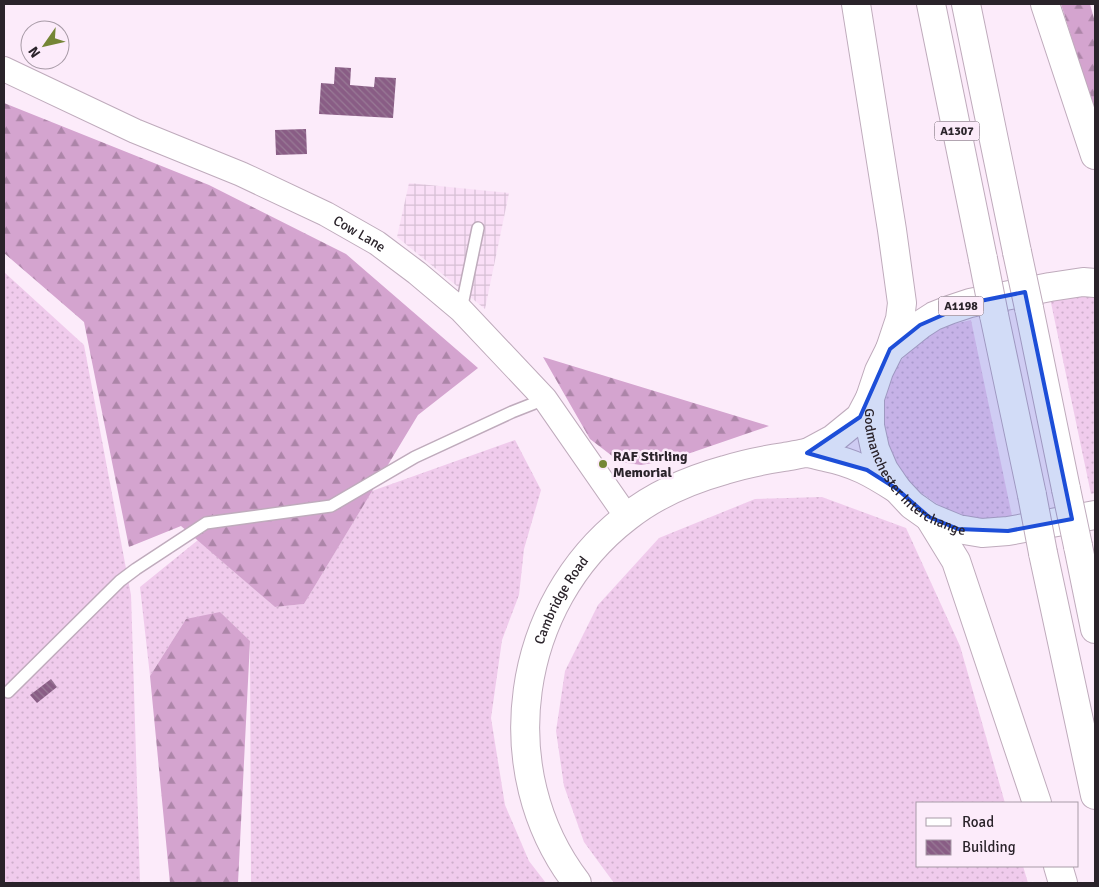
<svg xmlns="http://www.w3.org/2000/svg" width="1099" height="887" font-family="Signika,sans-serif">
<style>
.industrial{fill:url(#industrial-grid)}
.grass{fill:url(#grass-dots)}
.forest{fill:url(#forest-firs)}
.building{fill:url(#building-back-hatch)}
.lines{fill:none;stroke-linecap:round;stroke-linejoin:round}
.lane-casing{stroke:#bfabbc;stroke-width:14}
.street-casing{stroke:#bfabbc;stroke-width:26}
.secondary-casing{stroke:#bfabbc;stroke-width:30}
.primary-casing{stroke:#bfabbc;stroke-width:30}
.lane{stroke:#fff;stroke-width:11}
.street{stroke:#fff;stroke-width:24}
.secondary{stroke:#fff;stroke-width:28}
.primary{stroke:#fff;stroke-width:28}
.primary-bridge-casing{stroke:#bfabbc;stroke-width:30;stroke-linecap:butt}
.primary-bridge{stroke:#fff;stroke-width:28}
.marked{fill:#1d4ed8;fill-opacity:0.2;stroke:#1d4ed8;stroke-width:4;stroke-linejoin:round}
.poi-dot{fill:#758636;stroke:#fcebfa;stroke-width:2}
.labels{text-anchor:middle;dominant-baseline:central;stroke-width:5;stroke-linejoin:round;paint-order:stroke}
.shield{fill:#fcebfa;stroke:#695f68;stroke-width:1}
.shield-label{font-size:12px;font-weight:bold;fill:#2a232a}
.street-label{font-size:14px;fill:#2a232a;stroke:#fcebfa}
.poi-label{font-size:14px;font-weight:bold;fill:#2a232a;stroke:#fcebfa;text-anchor:start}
</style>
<defs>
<pattern id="industrial-grid" width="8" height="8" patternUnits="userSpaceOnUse" patternTransform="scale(1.25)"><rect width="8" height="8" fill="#fadff7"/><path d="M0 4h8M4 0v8" fill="none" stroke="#d6bfd4"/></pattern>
<pattern id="grass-dots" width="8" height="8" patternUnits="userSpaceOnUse" patternTransform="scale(1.25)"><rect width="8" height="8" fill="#f0cbec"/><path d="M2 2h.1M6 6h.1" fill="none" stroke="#ceaecb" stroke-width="1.8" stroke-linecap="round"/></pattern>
<pattern id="forest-firs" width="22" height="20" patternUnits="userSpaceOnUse" patternTransform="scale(1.25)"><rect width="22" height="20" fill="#d4a4cf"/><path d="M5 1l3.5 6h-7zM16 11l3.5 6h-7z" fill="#ac85a8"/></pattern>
<pattern id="building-back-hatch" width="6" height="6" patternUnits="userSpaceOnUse" patternTransform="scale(1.25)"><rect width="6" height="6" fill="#895d85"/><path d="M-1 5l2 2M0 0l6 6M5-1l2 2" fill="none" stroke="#997a96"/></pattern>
</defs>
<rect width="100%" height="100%" fill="#fcebfa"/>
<path class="industrial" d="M409 183 509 193 485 309 397 237Z"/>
<path class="grass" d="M4 272 84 345 131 595 140 883H4Z
M1086 295 1095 296V493L1091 494 1050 298Z
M971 320 1012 516 976 520 943 508 907 483 885 441 883 406 891 372 919 340 949 325Z
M515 440 541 490 524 549 519 595 502 640 491 718 505 805 529 861 546 883H251L250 641 186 619 150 676 140 587 198 540 275 607 304 604 372 491Z
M822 497 906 528 960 646 1005 803H918V866H1023L1028 883H614L584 842 564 786 556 731 565 671 598 605 659 538 755 499Z"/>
<path class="forest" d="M1061 4H1090L1095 22V113Z
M4 103 209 185 346 254 478 368 418 415 304 604 275 607 181 526 129 547 84 322 4 253Z
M543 357 769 426 670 460 641 465 620 462 590 439Z
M220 612 250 641 238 883H170L150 676 186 619Z"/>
<path class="building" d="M335 67 351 68 350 85 374 87 375 77 396 78 393 118 319 114 321 83 334 84Z
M306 129 307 154 276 155 275 130Z
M51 679 57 687 37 703 30 695Z"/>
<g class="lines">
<g class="lane-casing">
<path id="lane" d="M461 310 478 228
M8 692 120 581 136 569 206 523 331 506 415 457 512 412 545 399"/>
</g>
<g class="street-casing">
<g id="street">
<path id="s1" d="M4 69 135 131 241 174 326 214 377 243 417 273 461 310 545 399 627 517"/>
</g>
</g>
<g class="secondary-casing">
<g id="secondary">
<path d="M807 453 833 439 860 417 870 398"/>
<path id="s2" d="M577 883C491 771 515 603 627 517 656 494 689 480 725 470 744 464 764 460 784 457 791 456 799 454 806 453 812 453 819 456 825 457 855 463 872 473 897 489"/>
</g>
</g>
<g class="primary-casing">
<g id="primary">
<path d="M856 4 892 230 902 303 900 319 890 349"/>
<path d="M931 4 983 259"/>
<path d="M966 4 1017 252"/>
<path d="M1045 4 1095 155"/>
<path id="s3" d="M1095 283 1083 282 1050 287 970 303 949 310 934 316 920 325 890 349 879 371 870 398V426L875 449 884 470 897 489 912 505 929 517 958 529 982 533 1008 531 1095 515"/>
<path d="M1029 308 1066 489"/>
<path d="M994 315 1032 495"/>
<path d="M929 517 956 561 1037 803"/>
<path d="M1078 546 1095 629"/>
<path d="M1043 553 1095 795"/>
<path d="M1058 866 1063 883"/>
</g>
</g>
<use href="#lane" class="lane"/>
<use href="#street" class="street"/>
<use href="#secondary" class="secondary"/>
<use href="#primary" class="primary"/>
<g class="primary-bridge-casing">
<path id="primary-bridge" d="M1017 252 1029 308
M983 259 994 315
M1066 489 1078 546
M1032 495 1043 553"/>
</g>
<use href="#primary-bridge" class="primary-bridge"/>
</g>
<path class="marked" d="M1025 292 1072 519 1008 531 958 529 929 517 897 489 867 470 807 453 860 417 890 349 920 325 970 303Z"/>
<circle class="poi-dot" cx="603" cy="464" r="5"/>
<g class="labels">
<g class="shield">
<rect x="934.5" y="121.5" width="45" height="19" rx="4"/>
<rect x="938.5" y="296.5" width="45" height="19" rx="4"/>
</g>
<g class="shield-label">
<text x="957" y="131">A1307</text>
<text x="961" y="306">A1198</text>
</g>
<g class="street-label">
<text stroke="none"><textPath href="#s1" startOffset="392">Cow Lane</textPath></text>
<text stroke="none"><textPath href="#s3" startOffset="368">Godmanchester Interchange</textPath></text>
<text stroke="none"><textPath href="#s2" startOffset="301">Cambridge Road</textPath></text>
</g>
<g class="poi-label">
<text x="613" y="456">RAF Stirling<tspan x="613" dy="16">Memorial</tspan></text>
</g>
</g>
<rect width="1099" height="887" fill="none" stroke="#2a232a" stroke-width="10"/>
<rect x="916" y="802" width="162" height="65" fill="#fcebfa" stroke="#a89ba7"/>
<rect x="926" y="818" width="25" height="8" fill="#ffffff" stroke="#a89ba7"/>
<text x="962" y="827" font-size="15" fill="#2a232a">Road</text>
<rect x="926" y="840" width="25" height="15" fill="url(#building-back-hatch)" stroke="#a89ba7"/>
<text x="962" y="852" font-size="15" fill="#2a232a">Building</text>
<g transform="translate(45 45) rotate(236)"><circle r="24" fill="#fcebfa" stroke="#a89ba7"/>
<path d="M0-4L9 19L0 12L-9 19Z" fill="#758636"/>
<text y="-8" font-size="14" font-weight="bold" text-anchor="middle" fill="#2a232a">N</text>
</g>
</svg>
